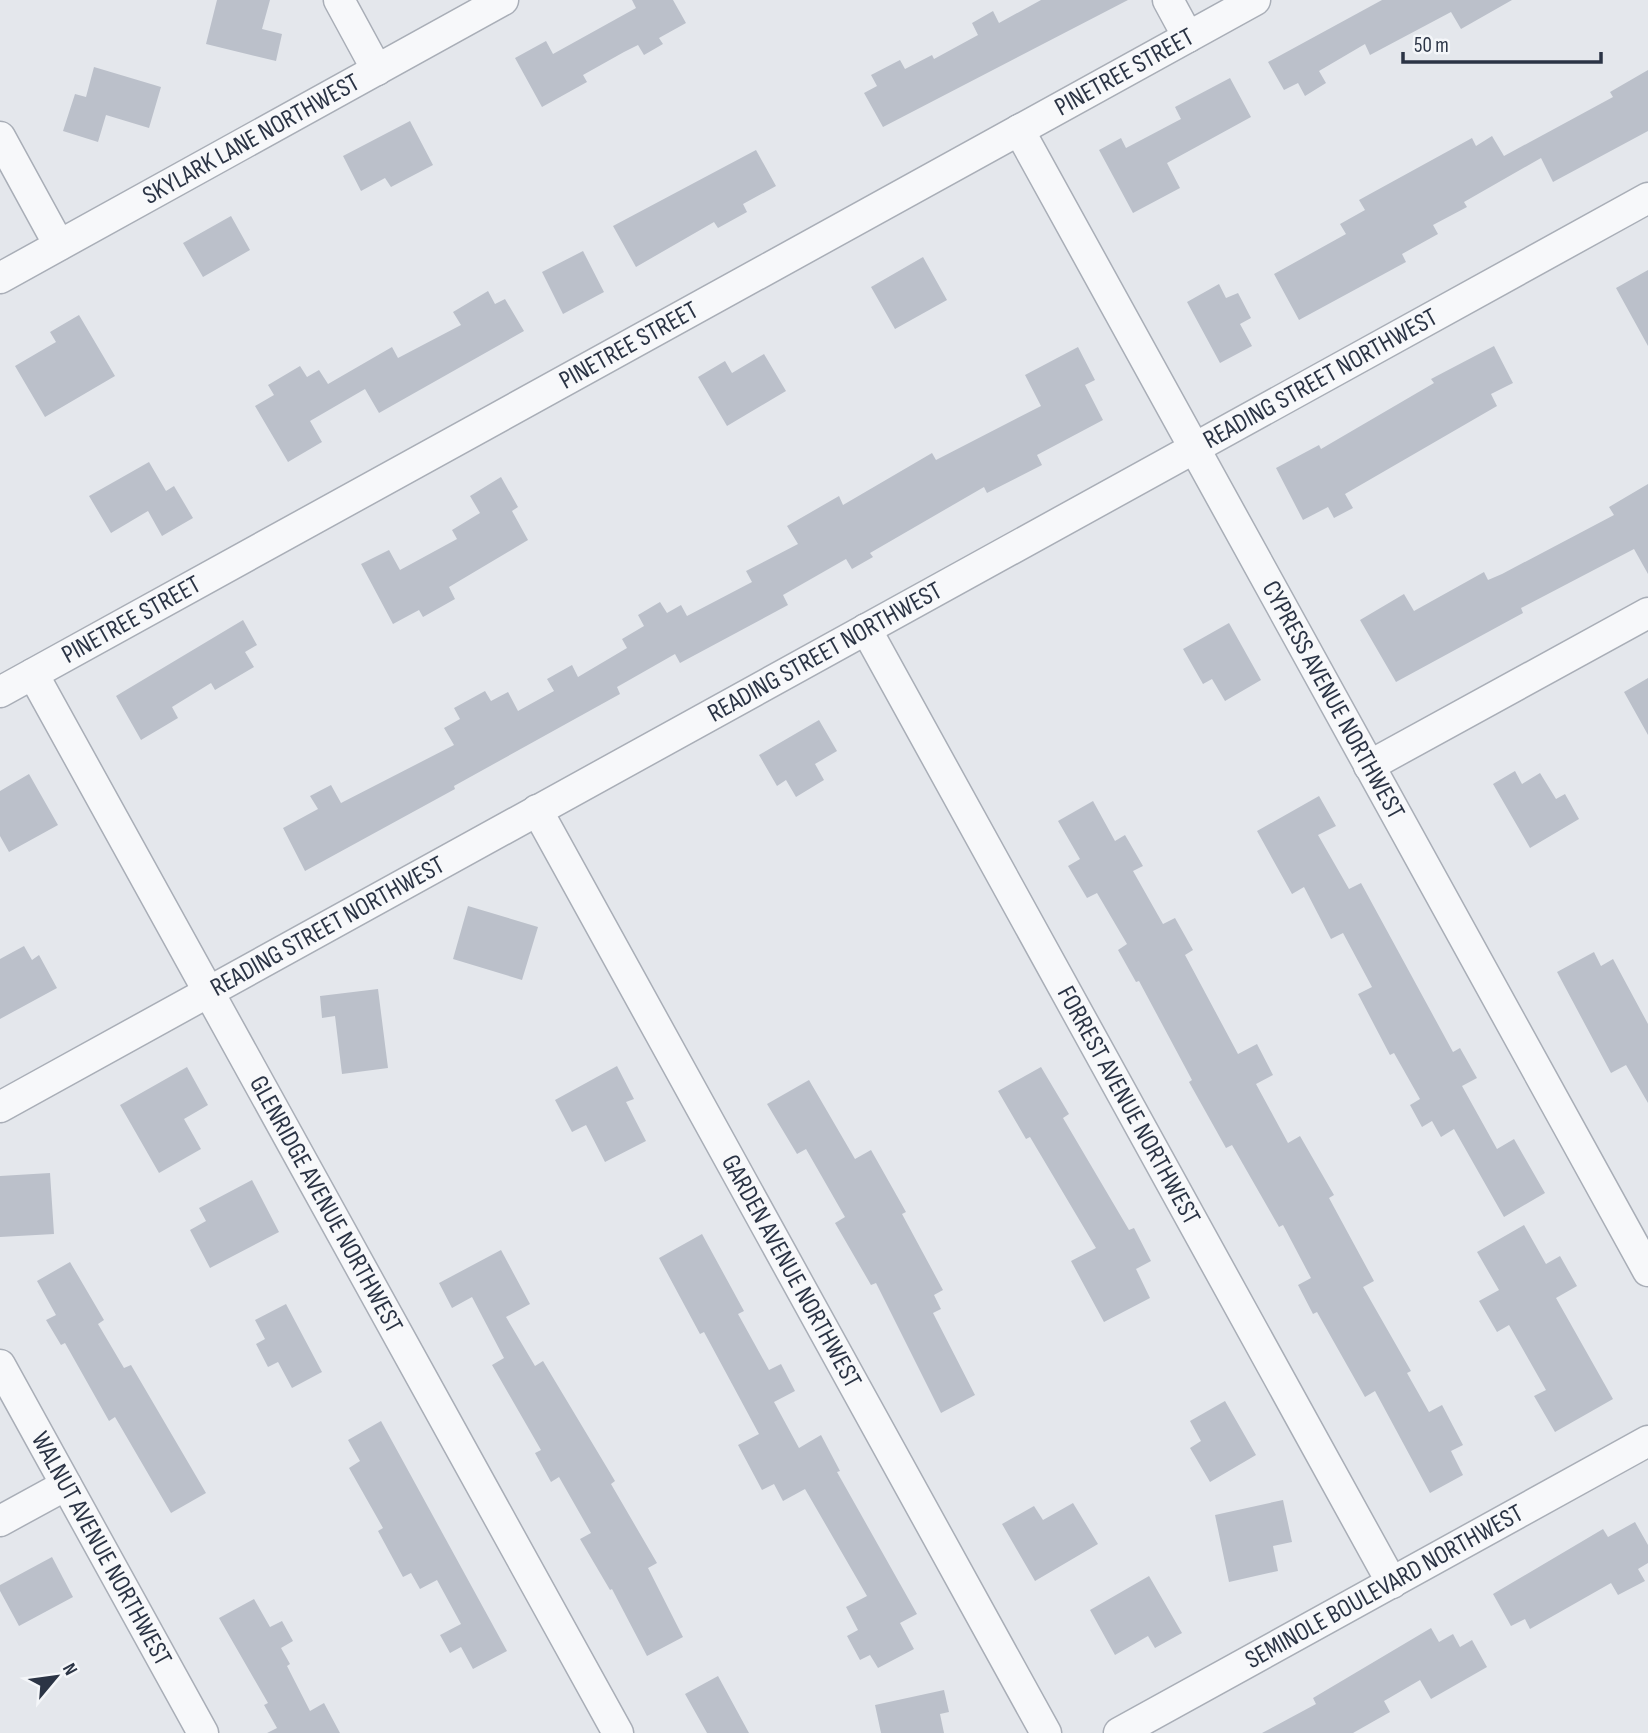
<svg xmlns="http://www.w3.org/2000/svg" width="1648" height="1733" font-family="'Sofia Sans Condensed',sans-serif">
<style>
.building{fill:#bbc0ca}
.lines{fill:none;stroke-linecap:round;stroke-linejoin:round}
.minor-casing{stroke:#a9aeb7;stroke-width:33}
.minor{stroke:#f7f8fa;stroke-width:30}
.labels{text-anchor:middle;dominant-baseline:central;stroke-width:5;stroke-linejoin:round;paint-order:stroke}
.street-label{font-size:26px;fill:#2b3445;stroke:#f4f6f9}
</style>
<rect width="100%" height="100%" fill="#e4e7ec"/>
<path class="building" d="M217 0H270L262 29 282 34 276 61 206 44Z
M632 0H673L686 23 659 38 663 44 644 55 638 45 624 52 583 75 587 82 542 107 515 58 546 41 553 54 636 8Z
M1041 0H1128L883 127 864 93 877 86 871 75 900 60 905 69 932 55 934 59 978 35 972 23 993 11 999 23Z
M1382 0H1512L1461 29 1451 12 1370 55 1365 44 1319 71 1326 83 1305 96 1298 83 1284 90 1268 62Z
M94 67 161 87 149 128 106 115 98 142 63 131 75 94 86 97Z
M1648 70V131L1553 182 1541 158 1464 202 1467 207 1433 225 1438 234 1402 254 1406 262 1299 320 1274 274 1346 234 1340 224 1365 210 1359 200 1472 138 1476 146 1492 136 1504 156 1613 97 1610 92Z
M1230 78 1251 117 1167 163 1180 188 1133 213 1099 150 1121 138 1126 148 1181 119 1175 107Z
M410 121 433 165 391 187 385 178 361 191 343 156Z
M756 150 776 186 743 204 747 212 718 228 714 222 636 267 613 226Z
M231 216 250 250 203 277 183 243Z
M583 251 604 292 563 314 542 272Z
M923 257 947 300 895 329 871 287Z
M1648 270V346L1616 288Z
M1219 284 1226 298 1238 293 1251 318 1240 324 1252 346 1220 363 1187 302Z
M488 291 495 304 505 299 524 331 379 413 365 389 310 421 322 442 288 462 255 406 274 395 268 385 300 366 307 377 319 370 328 384 392 347 398 358 461 325 453 312Z
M79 315 115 376 45 417 15 366 56 342 50 332Z
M1494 346 1513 383 1491 394 1497 406 1345 494 1353 508 1334 518 1328 507 1303 520 1276 468 1319 445 1321 449 1434 383 1431 379Z
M1078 347 1095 380 1085 385 1103 420 1037 455 1042 465 987 493 984 487 870 553 873 557 852 569 846 559 783 595 788 605 680 663 675 654 617 687 620 694 454 786 455 789 305 871 283 828 318 809 310 796 331 785 341 803 454 745 444 728 460 719 454 708 485 691 491 701 508 692 518 711 554 691 547 679 572 665 578 677 627 648 622 639 644 626 638 615 660 602 667 613 681 605 687 616 752 582 746 571 798 544 787 526 839 496 843 505 932 453 936 460 1041 406 1025 375Z
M764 354 786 391 727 426 698 377 725 361 732 373Z
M149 462 166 491 174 486 193 518 162 536 148 511 111 533 89 496Z
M501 477 518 507 512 511 528 540 449 587 455 599 423 617 419 610 393 624 361 564 389 550 400 570 457 539 452 530 480 513 470 496Z
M1648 484V574L1634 549 1521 608 1523 613 1396 682 1360 620 1404 594 1414 611 1484 572 1488 580 1502 574 1614 515 1609 507Z
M243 620 257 645 245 652 254 667 215 690 211 683 172 707 178 718 141 740 116 696Z
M1229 623 1261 680 1225 701 1212 679 1203 684 1183 649Z
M1648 678V735L1624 692Z
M819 720 837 751 815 764 824 780 796 797 786 780 777 786 759 755Z
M1515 771 1522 784 1540 773 1556 799 1565 794 1579 819 1530 848 1493 784Z
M29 774 58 825 9 852 0 836V791Z
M1319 796 1336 826 1318 835 1349 889 1361 883 1453 1052 1460 1048 1477 1078 1462 1086 1497 1149 1514 1139 1545 1193 1504 1217 1454 1129 1441 1137 1432 1121 1422 1127 1410 1105 1420 1099 1394 1053 1390 1055 1358 994 1372 987 1343 933 1331 939 1304 887 1292 894 1257 831Z
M1093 801 1115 841 1125 835 1143 866 1133 871 1163 924 1175 918 1193 950 1185 955 1238 1054 1257 1044 1273 1075 1256 1084 1288 1143 1300 1136 1334 1195 1329 1198 1374 1281 1363 1287 1411 1371 1407 1373 1429 1412 1442 1405 1463 1445 1451 1451 1463 1475 1430 1493 1375 1391 1365 1397 1317 1312 1313 1314 1298 1285 1311 1278 1283 1225 1279 1227 1232 1145 1226 1148 1189 1082 1192 1080 1139 981 1136 982 1118 950 1127 944 1097 893 1087 898 1068 866 1080 859 1058 821Z
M468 906 538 927 522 980 453 959Z
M24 946 32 960 39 955 57 988 0 1019V959Z
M1594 952 1601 966 1613 959 1648 1024V1103L1626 1065 1611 1073 1557 972Z
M378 989 388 1068 342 1074 335 1016 322 1018 320 996Z
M617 1066 634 1099 626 1102 646 1141 605 1162 586 1125 572 1132 555 1100Z
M187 1067 208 1105 184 1119 201 1149 159 1173 120 1105Z
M1041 1067 1069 1114 1063 1118 1129 1230 1134 1228 1151 1261 1136 1269 1150 1298 1104 1322 1071 1261 1096 1248 1030 1137 1026 1139 998 1091Z
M809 1080 855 1159 871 1150 906 1212 902 1214 943 1290 934 1295 941 1309 933 1313 975 1395 941 1413 876 1283 871 1285 835 1223 845 1217 806 1149 797 1154 767 1104Z
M50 1173 54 1234 0 1237V1176Z
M252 1180 279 1232 210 1268 190 1230 206 1221 199 1208Z
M1524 1225 1546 1264 1560 1256 1577 1286 1556 1298 1613 1399 1555 1432 1534 1396 1546 1390 1509 1325 1497 1332 1479 1301 1499 1290 1477 1252Z
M702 1234 744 1311 738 1314 769 1370 781 1364 795 1391 774 1402 799 1448 821 1435 840 1471 837 1472 917 1614 900 1623 914 1649 878 1668 870 1655 860 1660 847 1636 858 1630 846 1607 867 1596 805 1489 783 1501 774 1484 762 1490 738 1445 759 1434 704 1332 700 1334 659 1258Z
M501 1250 530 1304 506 1317 535 1366 543 1361 615 1481 611 1484 657 1563 648 1568 683 1637 647 1656 612 1589 610 1590 580 1539 591 1533 559 1477 551 1482 535 1453 541 1450 492 1365 504 1358 472 1297 452 1308 439 1283Z
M70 1262 104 1320 98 1324 124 1368 131 1365 206 1493 171 1513 115 1417 109 1421 65 1343 61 1345 46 1320 56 1315 37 1281Z
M286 1304 322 1372 292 1388 278 1362 268 1367 256 1344 265 1339 255 1320Z
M1225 1401 1256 1455 1210 1482 1190 1448 1201 1441 1190 1421Z
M381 1421 507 1651 473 1669 461 1647 450 1653 440 1635 461 1624 437 1580 420 1589 411 1573 403 1577 378 1531 383 1528 349 1468 360 1461 348 1440Z
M1283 1500 1292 1542 1273 1546 1278 1571 1229 1582 1215 1515Z
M1073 1503 1098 1544 1035 1581 1002 1524 1034 1506 1043 1520Z
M1635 1522 1648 1545V1563L1638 1569 1645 1581 1618 1595 1611 1583 1530 1629 1525 1619 1511 1626 1493 1594 1603 1529 1608 1537Z
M52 1557 73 1597 19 1626 0 1591V1585Z
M1149 1576 1182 1633 1155 1648 1148 1636 1115 1655 1090 1610Z
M254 1599 270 1627 282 1621 293 1641 281 1648 290 1664 287 1666 310 1711 324 1703 340 1733H267L277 1728 264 1705 268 1703 219 1618Z
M1431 1628 1439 1642 1453 1634 1460 1647 1472 1640 1487 1667 1431 1699 1420 1680 1384 1701 1390 1712 1353 1733H1262L1316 1704 1313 1698Z
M718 1676 749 1733H707L685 1694Z
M944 1690 949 1712 940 1714 944 1733H881L875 1705Z"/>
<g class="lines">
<g class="minor-casing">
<g id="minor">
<path d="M339 0 377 70"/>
<path d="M1168 0 1188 37"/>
<path id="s1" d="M1019 130 1648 1271"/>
<path d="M0 137 59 245"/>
<path id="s2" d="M0 278 503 0"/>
<path id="s3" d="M866 629 1392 1583"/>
<path id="s4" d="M33 674 618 1733"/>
<path id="s5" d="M0 692 1255 0"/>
<path d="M1369 766 1648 613"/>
<path id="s6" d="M537 810 1046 1733"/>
<path id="s7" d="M0 1107 1648 198"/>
<path id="s8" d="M0 1365 203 1733"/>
<path d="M0 1521 66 1485"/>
<path id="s9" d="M1119 1733 1648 1441"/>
</g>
</g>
<use href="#minor" class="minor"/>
</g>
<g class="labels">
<g class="street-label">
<text stroke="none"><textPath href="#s5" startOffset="1284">PINETREE STREET</textPath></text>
<text stroke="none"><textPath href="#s2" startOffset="287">SKYLARK LANE NORTHWEST</textPath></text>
<text stroke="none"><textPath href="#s5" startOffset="718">PINETREE STREET</textPath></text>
<text stroke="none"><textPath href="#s7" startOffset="1508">READING STREET NORTHWEST</textPath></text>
<text stroke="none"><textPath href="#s5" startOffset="150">PINETREE STREET</textPath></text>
<text stroke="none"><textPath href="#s7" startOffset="942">READING STREET NORTHWEST</textPath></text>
<text stroke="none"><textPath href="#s1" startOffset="651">CYPRESS AVENUE NORTHWEST</textPath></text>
<text stroke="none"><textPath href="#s7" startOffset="374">READING STREET NORTHWEST</textPath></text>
<text stroke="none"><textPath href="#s3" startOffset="544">FORREST AVENUE NORTHWEST</textPath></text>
<text stroke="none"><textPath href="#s4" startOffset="606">GLENRIDGE AVENUE NORTHWEST</textPath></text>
<text stroke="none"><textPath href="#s6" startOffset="527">GARDEN AVENUE NORTHWEST</textPath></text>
<text stroke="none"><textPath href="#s8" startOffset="210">WALNUT AVENUE NORTHWEST</textPath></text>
<text stroke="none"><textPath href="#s9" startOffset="303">SEMINOLE BOULEVARD NORTHWEST</textPath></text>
</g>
</g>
<g transform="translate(56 1677) rotate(61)" stroke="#f4f6f9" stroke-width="5" paint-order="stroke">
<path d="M0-5L12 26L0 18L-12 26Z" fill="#2b3445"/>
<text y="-10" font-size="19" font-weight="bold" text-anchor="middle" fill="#2b3445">N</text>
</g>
<path d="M1403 52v10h198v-10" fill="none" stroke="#2b3445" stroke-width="3.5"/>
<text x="1414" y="52" font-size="21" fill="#2b3445" stroke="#f4f6f9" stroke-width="5" paint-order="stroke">50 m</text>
</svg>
